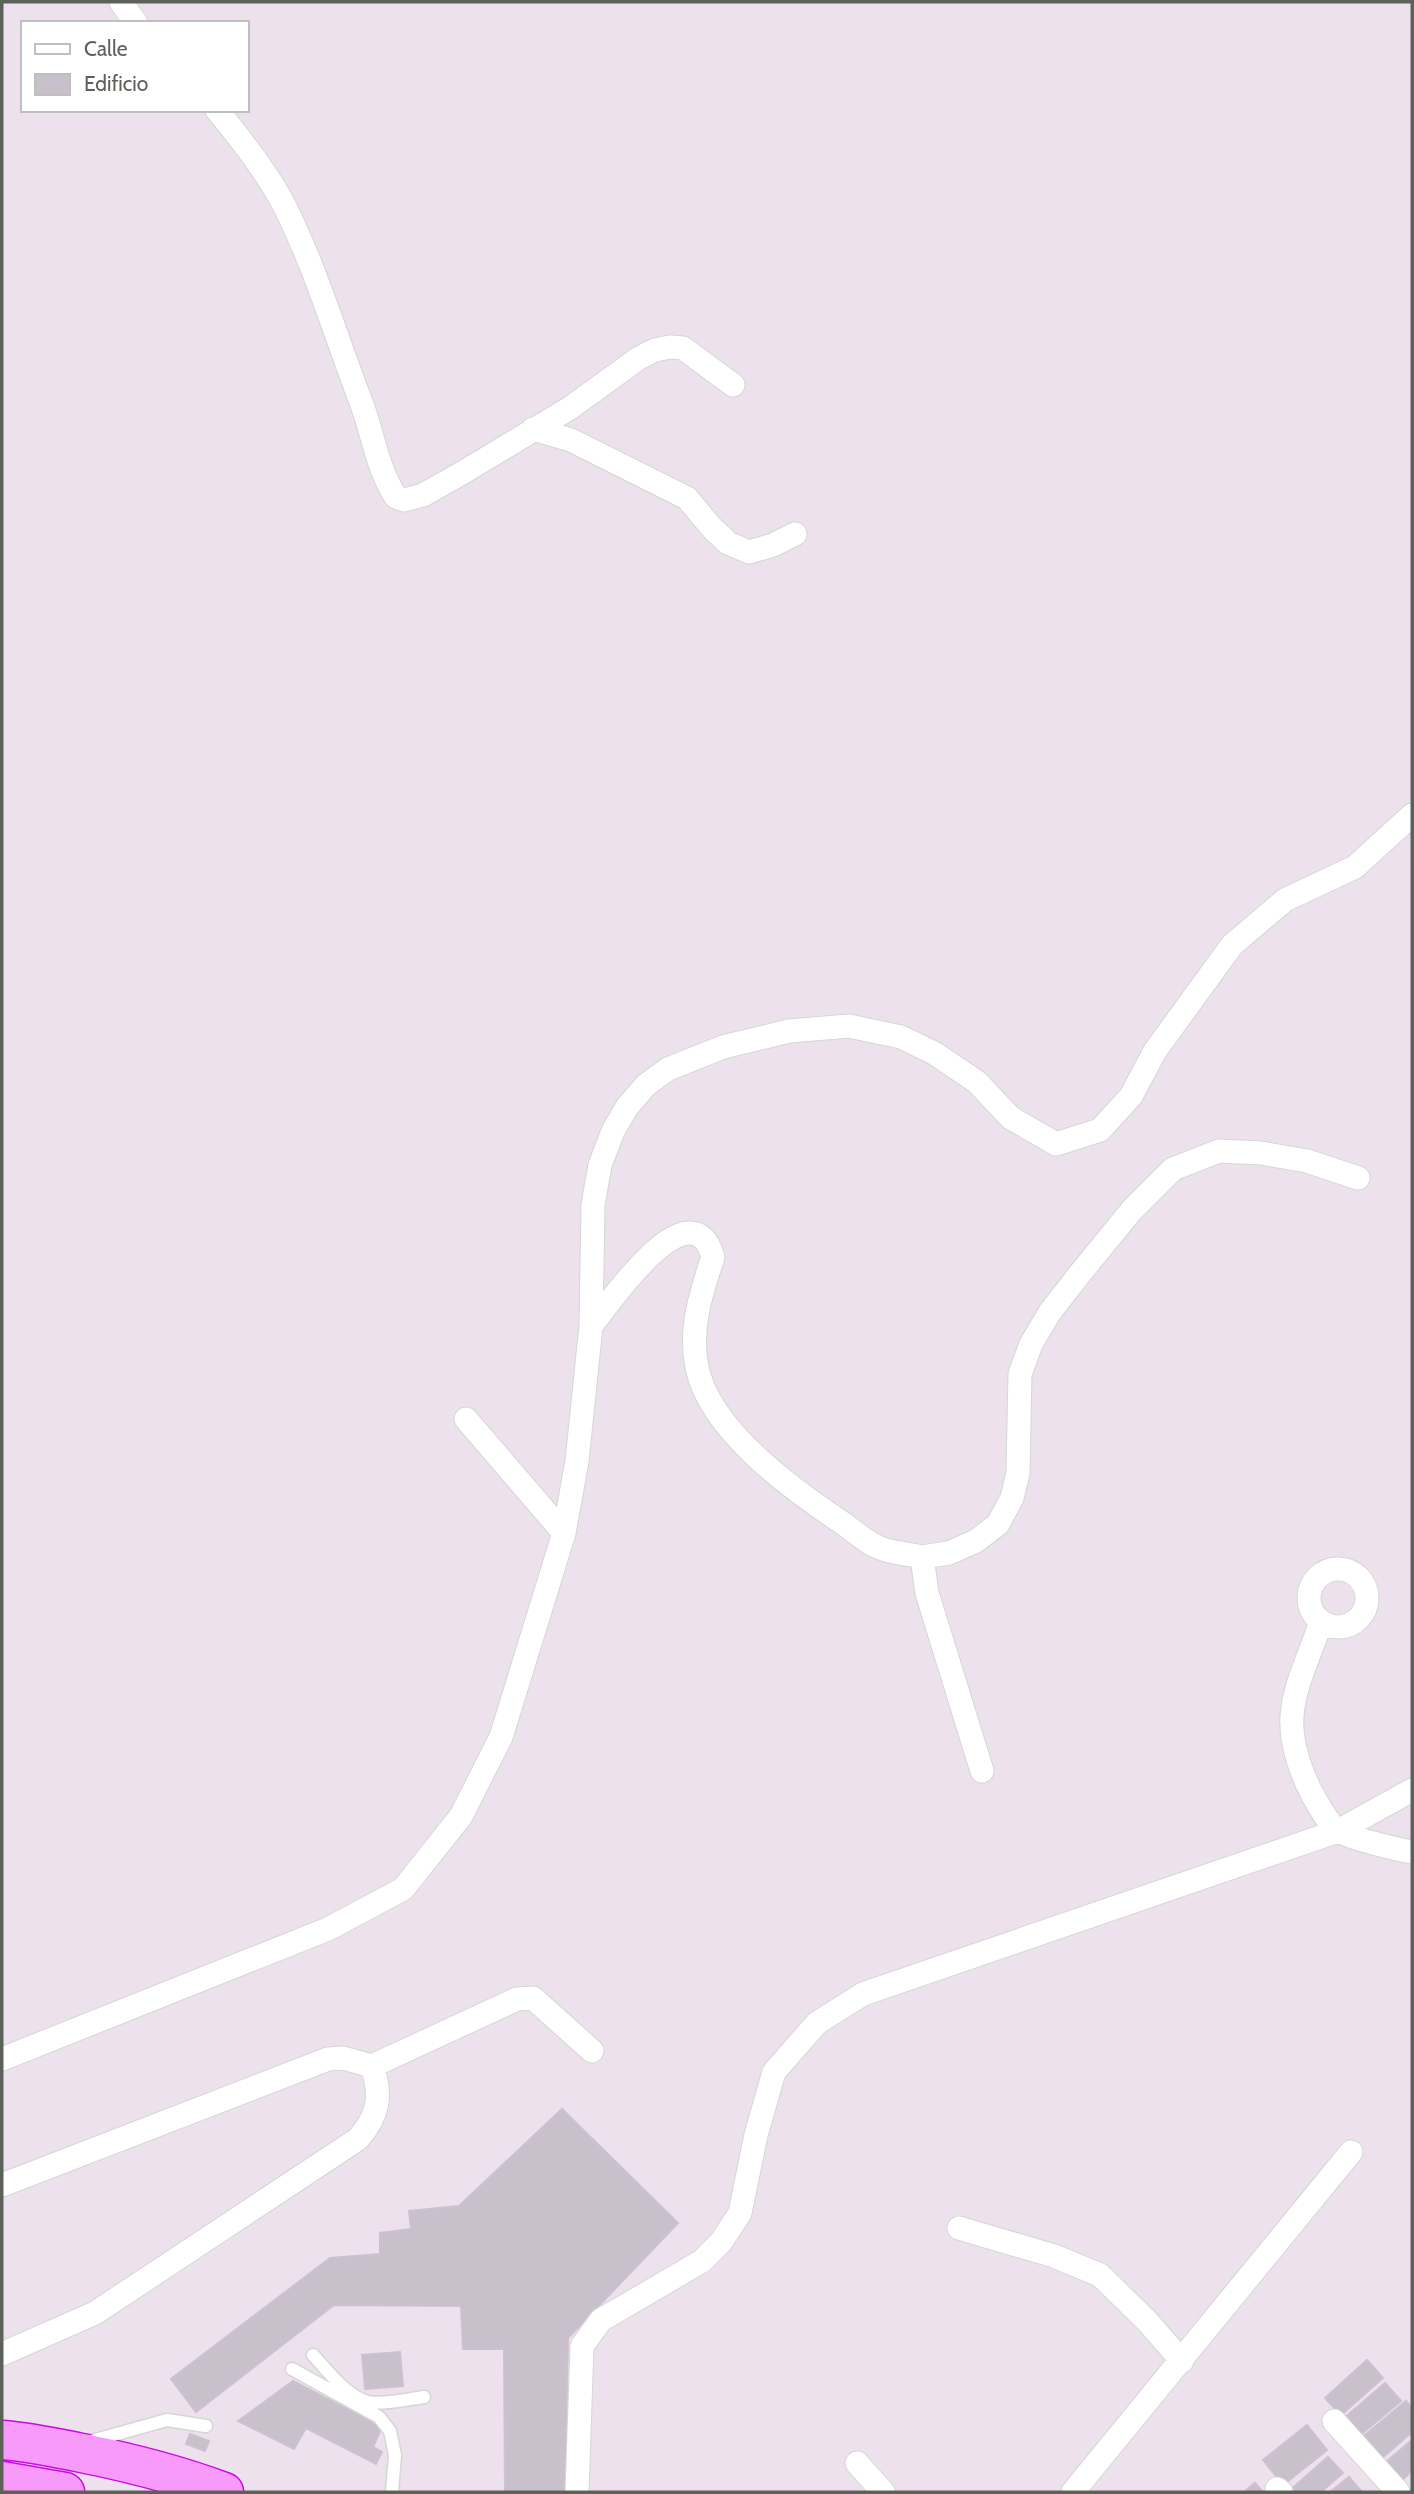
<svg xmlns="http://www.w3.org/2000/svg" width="1414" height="2494" font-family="Cabin,sans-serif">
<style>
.building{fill:#c8c0ca;stroke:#cfc0d1;stroke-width:2}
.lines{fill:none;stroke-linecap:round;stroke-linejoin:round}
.service-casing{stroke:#d3d9d2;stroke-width:15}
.minor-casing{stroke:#d3d9d2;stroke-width:25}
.trunk-casing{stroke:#cd08e6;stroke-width:41}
.service{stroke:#fff;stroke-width:12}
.minor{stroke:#fff;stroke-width:23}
.trunk{stroke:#f89af9;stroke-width:38}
</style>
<rect width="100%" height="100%" fill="#ece1ec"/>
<path class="building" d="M562 2109 678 2223 568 2338 565 2492H505L504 2349H463L461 2306 334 2305 196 2412 171 2379 330 2258 380 2254V2233L411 2229 409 2211 459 2206Z
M400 2352 403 2386 365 2389 362 2355Z
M1367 2360 1383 2378 1341 2415 1325 2398Z
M293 2381 382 2427 373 2447 382 2452 376 2464 306 2428 294 2449 238 2421Z
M1385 2383 1401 2401 1358 2437 1343 2419Z
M1406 2401 1412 2408V2432L1382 2458 1364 2436Z
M1307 2425 1327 2450 1283 2485 1263 2460Z
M190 2434 209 2441 205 2451 186 2444Z
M1412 2440V2471L1402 2480 1386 2462Z
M1328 2457 1343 2473 1321 2492H1288Z
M1349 2477 1362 2492H1330Z
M1255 2483 1263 2492H1244Z"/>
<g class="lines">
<g class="service-casing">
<path id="service" d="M313 2355C328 2371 346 2396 368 2402 381 2405 409 2399 424 2397
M292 2369 379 2417 390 2431 395 2455 392 2492
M88 2442 167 2420 206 2426"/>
</g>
<g class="minor-casing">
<path id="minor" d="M121 2 136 23
M217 110C240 138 269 175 285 207 316 269 336 337 361 402 373 433 377 469 396 497L404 500 423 495 462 473 570 408 639 358 655 350 670 347 683 348 733 385
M533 429 571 440 687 498 712 528 728 543 749 552 773 545 795 534
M591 1326C610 1302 691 1183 713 1257 701 1293 689 1329 697 1367 709 1430 793 1490 844 1524 855 1532 867 1543 880 1548 893 1553 908 1554 922 1557L927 1593 982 1771
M466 1419 564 1533
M922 1557 949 1553 976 1541 998 1524 1012 1498 1018 1473 1020 1374 1031 1344 1050 1312 1082 1271 1131 1211 1173 1169 1219 1151 1261 1153 1307 1161 1358 1178
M1309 1598a29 29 0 1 1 58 0a29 29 0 1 1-58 0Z
M1321 1622C1296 1693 1275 1718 1311 1792 1317 1802 1329 1826 1339 1831 1352 1839 1396 1849 1412 1852
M2 2059 328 1929 403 1889 461 1816 501 1737 564 1533 577 1461 591 1326 593 1205 600 1165 613 1131 627 1107 646 1085 668 1069 723 1047 789 1031 849 1026 901 1037 934 1053 977 1082 1011 1118 1056 1144 1100 1130 1131 1096 1155 1051 1232 945 1285 900 1355 867 1412 815
M2 2185 328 2059 343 2058 372 2066 517 1999 533 1998 592 2051
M959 2228 1054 2256 1100 2275 1147 2321 1182 2361
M2 2354 95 2313 358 2139C379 2115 382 2096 372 2066
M1334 2421 1398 2492
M857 2463 883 2492
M1277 2489 1281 2492
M577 2492 582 2346 601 2320 702 2261 721 2242 740 2213 756 2135 774 2072 817 2023 863 1994 1338 1831 1412 1790
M1073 2492 1351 2152"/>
</g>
<g class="trunk-casing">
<path id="trunk" d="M2 2440C28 2442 52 2447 77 2452 128 2462 176 2474 224 2492
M2 2481 65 2492"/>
</g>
<use href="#service" class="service"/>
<use href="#minor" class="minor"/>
<use href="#trunk" class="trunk"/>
</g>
<rect width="1414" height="2494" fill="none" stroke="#5c625a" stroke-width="7"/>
<rect x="21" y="21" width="228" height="91" fill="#ffffff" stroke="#bec0bd" stroke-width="2"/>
<rect x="35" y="44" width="35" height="10" fill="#ffffff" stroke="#bec0bd" stroke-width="2"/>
<text x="84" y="56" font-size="21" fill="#5c625a">Calle</text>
<rect x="35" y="74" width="35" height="21" fill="#c8c0ca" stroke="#bec0bd" stroke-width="2"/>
<text x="84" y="91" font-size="21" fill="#5c625a">Edificio</text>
</svg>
